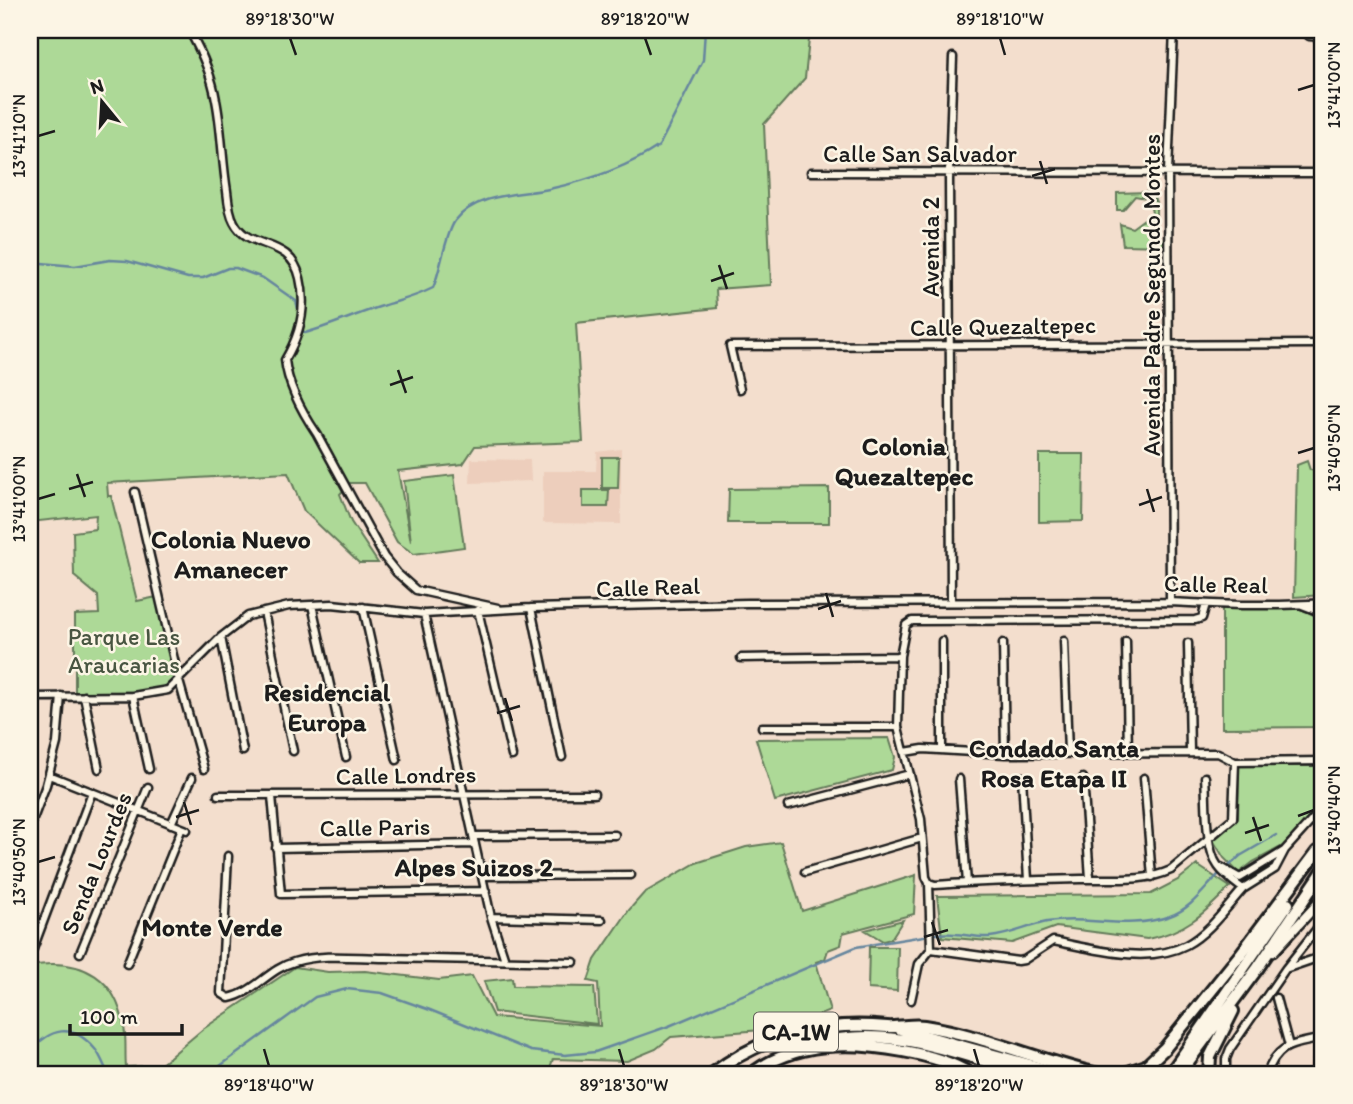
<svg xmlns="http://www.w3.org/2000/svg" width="1353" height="1104" font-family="Itim,sans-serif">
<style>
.built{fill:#edcebc}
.green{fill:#add997;stroke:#647a5a;stroke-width:2}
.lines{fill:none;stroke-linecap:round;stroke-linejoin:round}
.stream{stroke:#66869e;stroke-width:2.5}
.minor-casing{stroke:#1c1c1c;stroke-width:11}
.tertiary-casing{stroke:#1c1c1c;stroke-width:13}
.primary-casing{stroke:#1c1c1c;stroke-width:15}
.trunk-casing{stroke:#1c1c1c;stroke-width:16}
.minor{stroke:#fcf5e5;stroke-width:6}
.tertiary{stroke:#fcf5e5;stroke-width:8}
.primary{stroke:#fcf5e5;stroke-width:10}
.trunk{stroke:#fcf5e5;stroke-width:10}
.ticks{fill:none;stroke:#1c1c1c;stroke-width:2.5}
.labels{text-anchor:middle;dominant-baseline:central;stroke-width:5;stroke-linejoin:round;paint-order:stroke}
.shield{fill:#fcf5e5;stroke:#5f5d58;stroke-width:2}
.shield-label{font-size:23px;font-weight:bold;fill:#1c1c1c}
.street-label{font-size:24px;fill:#1c1c1c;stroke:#fcf5e5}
.park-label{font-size:24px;fill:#485541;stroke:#fcf5e5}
.neighbourhood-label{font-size:26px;font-weight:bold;fill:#1c1c1c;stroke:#fcf5e5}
.neatline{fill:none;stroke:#1c1c1c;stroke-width:2.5}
.ticks-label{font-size:18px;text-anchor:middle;fill:#1c1c1c}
</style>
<rect width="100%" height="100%" fill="#f3decd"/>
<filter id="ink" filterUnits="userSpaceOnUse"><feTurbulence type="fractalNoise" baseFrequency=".0143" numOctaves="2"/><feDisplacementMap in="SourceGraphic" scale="14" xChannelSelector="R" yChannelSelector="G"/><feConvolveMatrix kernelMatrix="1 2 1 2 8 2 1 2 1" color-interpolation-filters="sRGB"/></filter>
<g filter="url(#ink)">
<path class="built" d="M621 449V524L543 523V471H596L597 452Z
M471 459 530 460 531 481 470 483Z
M1323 1049V1074H1306L1313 1052Z"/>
<path class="green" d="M30 30H810L805 78 764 124 771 285 716 289 717 308 576 323 583 442 475 446 463 464 398 471 411 542 404 481 454 475 464 547 414 554 397 542 365 483H350L340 494 351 522 378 563H359L304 511 288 473 107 483 108 496H111L137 601 157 597 176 679 166 687 155 691 75 693V615L99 614 98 596 74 576 73 532 95 529 96 515 30 522Z
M1148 192 1153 195 1156 202V239H1165V246L1123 245 1120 224 1132 228 1152 213 1150 202 1154 201 1152 195 1146 194V198L1135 196 1123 210H1117V193Z
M1323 261V357H1320V345L1314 343Z
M1039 454H1084L1083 521 1039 522Z
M602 457H619L618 488H602Z
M1307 461 1310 470 1323 471V595L1294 597 1297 465Z
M829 488V523H728L729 489Z
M583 490H609L608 507H583Z
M1297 606 1323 620V727L1222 728V607Z
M889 738 895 757 892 770 775 801 756 739Z
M1239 766H1323V802L1321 806 1283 846 1253 862 1239 873 1224 858 1213 840 1238 819Z
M781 842 802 911 916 875 914 914 843 933 841 945 828 950 825 959 816 962 830 1011 787 1028 671 1037 656 1049 627 1061 553 1059 548 1074H30V966C83 957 119 978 125 1034 126 1045 125 1057 126 1067L159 1066 203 1029 295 967 328 972 365 971 439 980 472 976 493 1017 600 1026 598 983 588 981 595 960 629 910 644 893 696 863 746 847Z
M1197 865 1230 887C1205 913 1184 933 1147 939L1056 927 1012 943 942 937 937 896 1151 894 1178 880Z
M903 920 891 939 883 941 865 930Z
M869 947H898L897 991 868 989Z
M512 978 513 986 594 987 597 1024 494 1012 484 981Z"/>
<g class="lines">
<path class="stream" d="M30 262 75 266 110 260 127 261 188 278H203L228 268H236L263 278 296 301 299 313
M301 329 305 333C334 325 363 311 392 303 409 298 417 296 433 288 441 270 445 235 455 221 476 193 519 195 549 189 586 181 628 167 659 146L703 60 705 30
M1229 866 1240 856 1276 835
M937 934C955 931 972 938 990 937 1010 935 1028 926 1047 922 1088 915 1127 931 1170 916 1193 908 1205 887 1222 871
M30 1052C50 1028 72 1022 95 1049 101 1056 104 1066 108 1074
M209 1074 315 997 347 989 382 993 430 1010 531 1051 565 1055 595 1052 669 1026 856 947 924 936"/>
<g class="minor-casing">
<path id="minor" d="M189 30C201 51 212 76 216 100 222 130 222 161 227 191 228 201 229 213 234 222 249 252 290 236 300 278 307 307 300 335 285 360 288 387 302 412 317 434L384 557 397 573 416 590 498 608
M1309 36 1323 37
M811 172 1323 173
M740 389 730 346 1320 344
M135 492 179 681 204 769
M951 602 949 173 953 57
M1170 602 1168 172 1174 30
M312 605 346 757
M1302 605 1323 613
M363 607 397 760
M531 608 562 757
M478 610 512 756
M264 612 293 751
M424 614 491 917 505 960
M221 637 243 751
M942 641V750
M1064 641 1068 753
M1126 641 1128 753
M1003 643 1005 754
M1188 643 1190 752
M741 658 900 656
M84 696 99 769
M133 696 149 769
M30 697 133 696 168 690 221 637 248 616 289 606 332 604 424 614 531 608 747 603 1170 602C1220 605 1273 607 1323 603
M762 727H898
M905 752 923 749 1005 754 1218 753 1235 762 1323 761
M49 775 187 830
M1022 777 1028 880
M1205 777C1207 801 1204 847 1218 866 1225 876 1234 882 1243 889L1275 869 1285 850 1323 808
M1083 778 1090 878
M1144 778 1152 877
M959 779 967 883
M218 795 594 794
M272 796 281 894 486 891
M788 806 910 774
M171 824 192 778
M30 827 46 785 57 743 61 696
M473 836 615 835
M276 848 475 844
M228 856 221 993 229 998C254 993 269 969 294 962 325 953 354 958 385 958 448 959 511 961 574 962
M1221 867 1240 878 1284 851
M805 872 922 838
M482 876 631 875
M929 883 935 885C983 881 1032 880 1081 879 1112 878 1142 883 1171 870L1233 818 1235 762
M491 917 602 920
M33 949 92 792
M931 949 1018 961 1024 960 1053 941C1093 949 1148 965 1186 945 1209 933 1226 908 1243 889
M80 953 148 787
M127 964 182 828
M1288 968 1323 956
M1276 998 1289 1046
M911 1000 919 964 931 949 929 883 926 877 921 819 898 727 900 656 906 625 912 621 1195 620 1202 618 1206 604
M1226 1074V1059L1230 1049 1286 968 1323 921
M1267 1074C1278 1042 1294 1045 1323 1038"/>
</g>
<g class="tertiary-casing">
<path id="tertiary" d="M1273 952 1323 898"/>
</g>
<g class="primary-casing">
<path id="primary" d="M900 1029 1062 1074
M818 1044C886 1022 963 1056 1029 1074"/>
</g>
<g class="trunk-casing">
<path id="trunk" d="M712 1074C764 1034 823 1021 887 1027 899 1028 912 1024 924 1026 983 1035 1040 1061 1098 1074
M751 1074C796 1041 850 1041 903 1051 925 1055 950 1061 970 1074
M1122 1074 1146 1066 1165 1048 1240 955 1317 852
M1170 1074 1288 904
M1179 1074 1257 969 1323 871
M1209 1074 1210 1057 1233 1011"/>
</g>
<use href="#minor" class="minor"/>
<use href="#tertiary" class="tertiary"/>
<use href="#primary" class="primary"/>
<use href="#trunk" class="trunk"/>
</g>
</g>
<path class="ticks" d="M290 38 296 55M645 38 651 55M1000 38 1005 55M1298 90 1314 85M38 136 55 131M1040 161 1047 184M1032 176 1055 169M719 265 727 289M711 281 734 273M398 370 406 393M390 385 413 377M1298 453 1314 448M77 474 85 497M69 489 93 482M1147 489 1154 512M38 499 55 494M1139 505 1162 497M826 593 833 617M818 609 841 601M505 698 512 721M497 713 520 706M184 802 191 825M1298 816 1314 810M176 817 199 810M1253 817 1261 841M1245 833 1269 825M38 862 55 857M932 922 940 945M924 937 948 930M264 1049 269 1066M619 1049 624 1066M974 1049 979 1066"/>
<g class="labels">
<rect class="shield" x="754" y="1012.5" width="84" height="39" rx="5"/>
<g class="shield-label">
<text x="796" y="1032">CA-1W</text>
</g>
<g class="street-label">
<text x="920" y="153">Calle San Salvador</text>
<text transform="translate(930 247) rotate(-90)">Avenida 2</text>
<text transform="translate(1151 295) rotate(-90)">Avenida Padre Segundo Montes</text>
<text transform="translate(1003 326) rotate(-1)">Calle Quezaltepec</text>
<text transform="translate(1216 584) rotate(1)">Calle Real</text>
<text transform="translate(648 587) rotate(-2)">Calle Real</text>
<text transform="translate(406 775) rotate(-1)">Calle Londres</text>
<text transform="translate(375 827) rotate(-1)">Calle Paris</text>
<text transform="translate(96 863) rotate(-68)">Senda Lourdes</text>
</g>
<g class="park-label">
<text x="124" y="636">Parque Las<tspan x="124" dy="28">Araucarias</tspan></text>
</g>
<g class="neighbourhood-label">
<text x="904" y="446">Colonia<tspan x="904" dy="30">Quezaltepec</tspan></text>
<text x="231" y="539">Colonia Nuevo<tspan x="231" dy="30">Amanecer</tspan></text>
<text x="327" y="692">Residencial<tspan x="327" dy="30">Europa</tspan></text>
<text x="1054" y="748">Condado Santa<tspan x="1054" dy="30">Rosa Etapa II</tspan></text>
<text x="474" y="867">Alpes Suizos 2</text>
<text x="212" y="927">Monte Verde</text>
</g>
</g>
<rect width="1353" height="1104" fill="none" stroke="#fcf5e5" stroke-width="77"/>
<g transform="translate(102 102) rotate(342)" stroke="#fcf5e5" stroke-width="5" paint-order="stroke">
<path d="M0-5L12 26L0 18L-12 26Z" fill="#1c1c1c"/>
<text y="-10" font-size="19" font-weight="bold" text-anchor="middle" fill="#1c1c1c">N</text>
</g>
<path d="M70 1024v10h112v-10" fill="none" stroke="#1c1c1c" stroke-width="3.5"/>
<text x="80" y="1024" font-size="21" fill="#1c1c1c" stroke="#fcf5e5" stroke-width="5" paint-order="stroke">100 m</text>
<rect x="38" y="38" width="1276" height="1028" class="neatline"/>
<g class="ticks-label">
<text x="290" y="25">89°18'30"W</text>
<text x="645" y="25">89°18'20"W</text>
<text x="1000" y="25">89°18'10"W</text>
<text transform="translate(1334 85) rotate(-90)" y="6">13°41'00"N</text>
<text transform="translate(19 136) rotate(-90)" y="6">13°41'10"N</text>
<text transform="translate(1334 448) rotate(-90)" y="6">13°40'50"N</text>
<text transform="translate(19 499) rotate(-90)" y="6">13°41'00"N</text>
<text transform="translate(1334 810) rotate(-90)" y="6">13°40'40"N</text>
<text transform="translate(19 862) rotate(-90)" y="6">13°40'50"N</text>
<text x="269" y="1091">89°18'40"W</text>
<text x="624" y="1091">89°18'30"W</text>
<text x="979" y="1091">89°18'20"W</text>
</g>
</svg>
